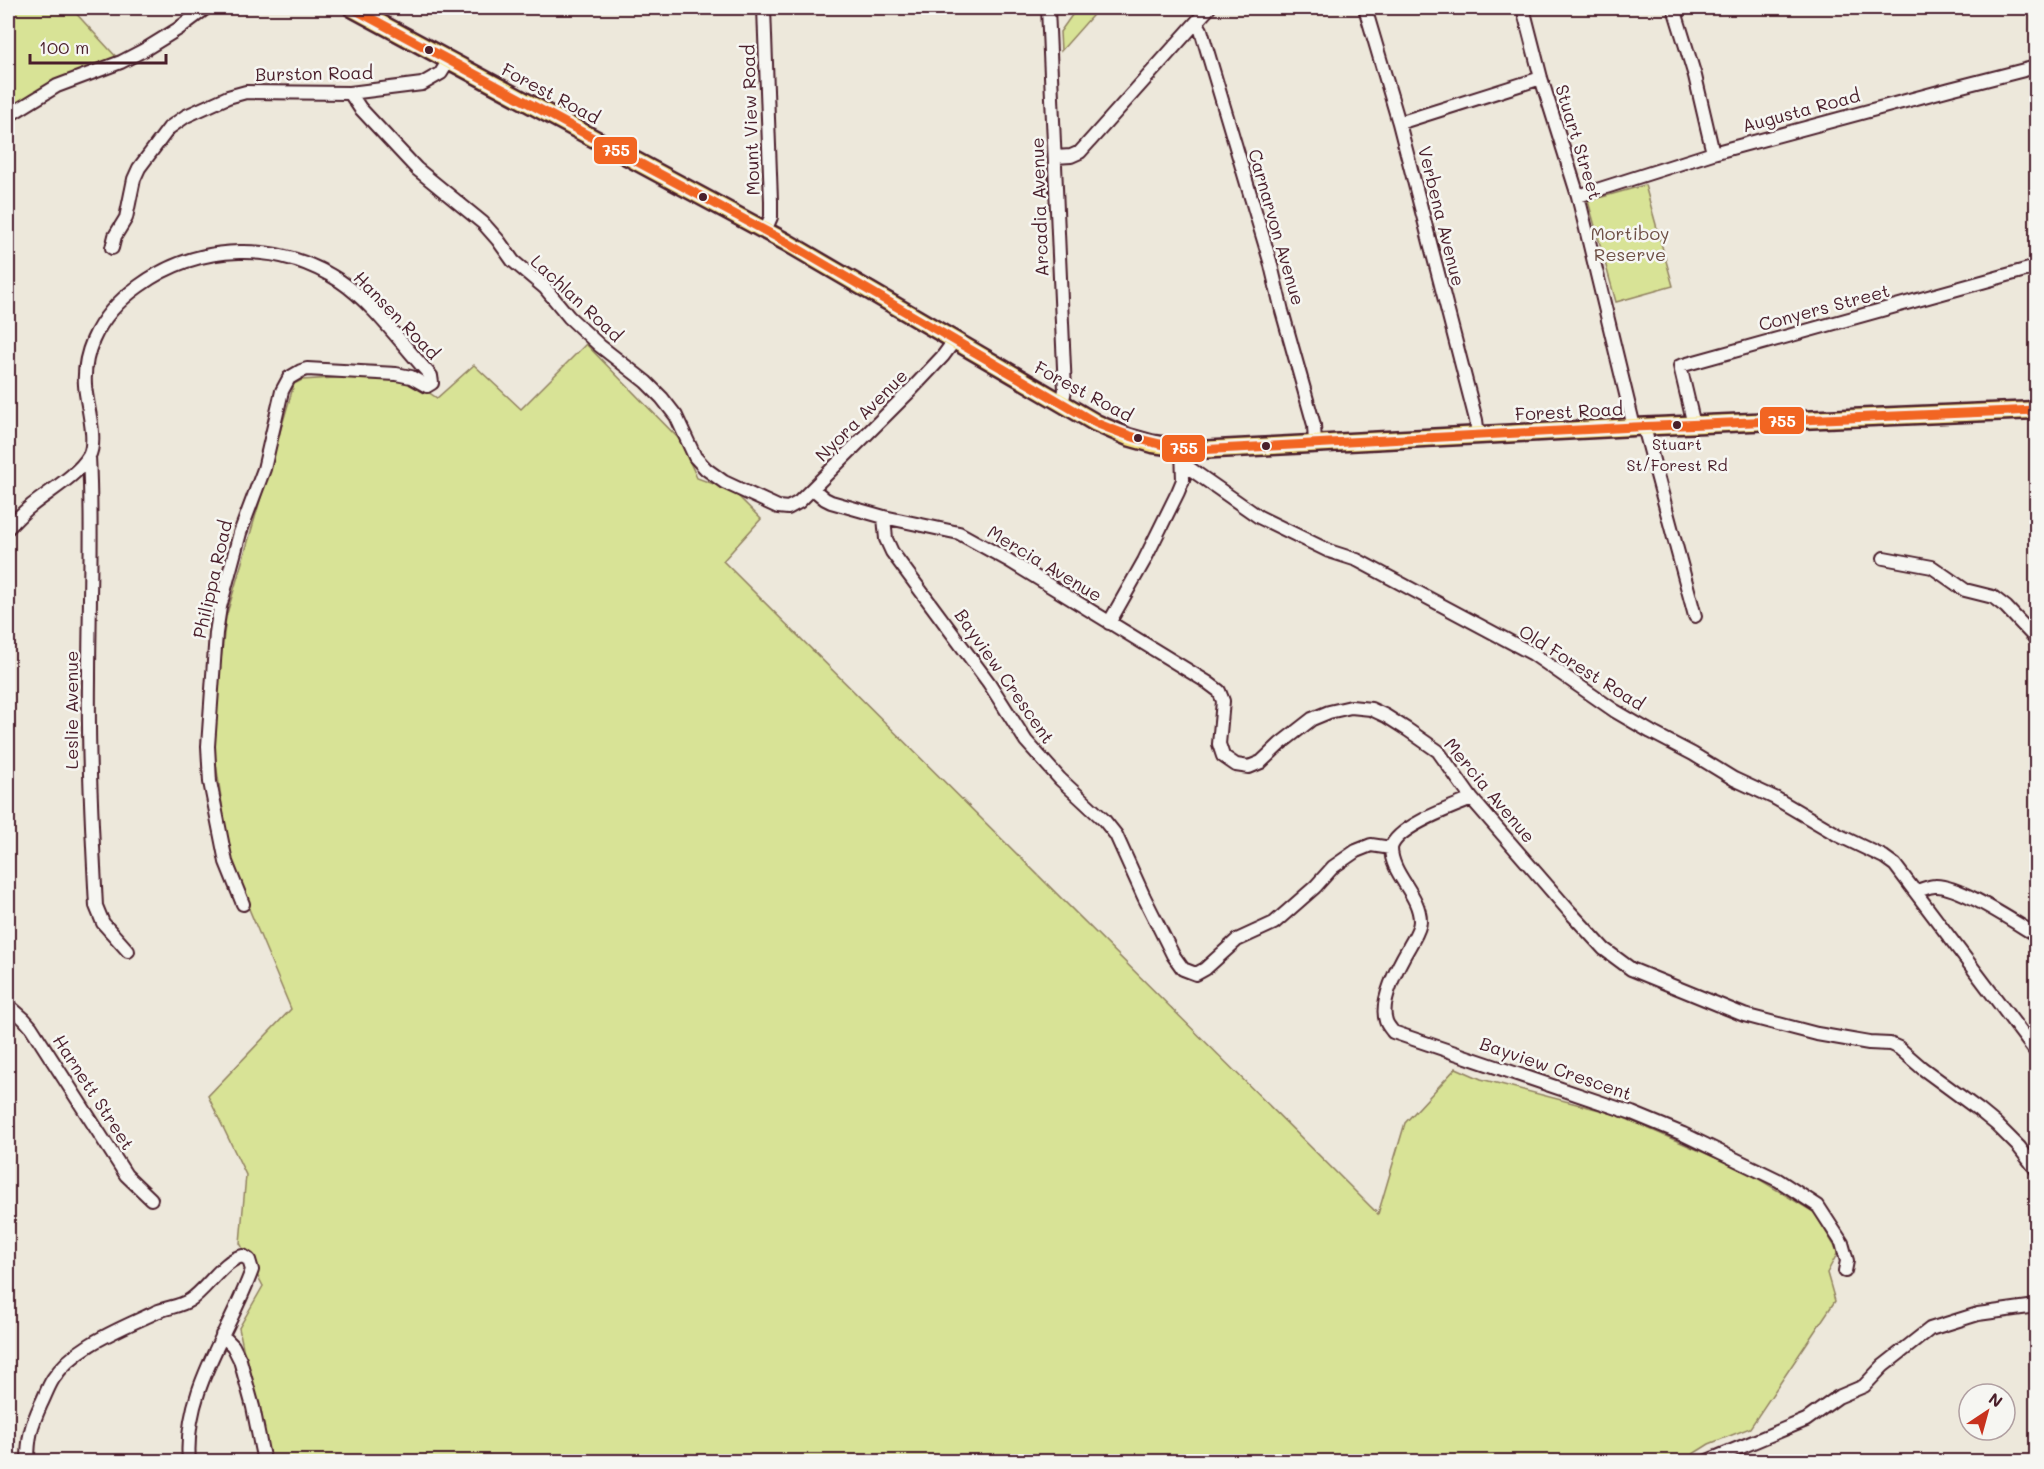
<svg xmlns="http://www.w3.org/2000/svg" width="2044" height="1469" font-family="Mali,sans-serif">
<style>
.green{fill:#d8e396;stroke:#918160;stroke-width:1.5}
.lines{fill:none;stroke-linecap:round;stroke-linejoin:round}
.minor-casing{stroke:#4a1f2b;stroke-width:16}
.major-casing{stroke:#4a1f2b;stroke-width:21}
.minor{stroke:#f6f6f2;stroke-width:12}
.major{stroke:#f7e281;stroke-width:16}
.bus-1-casing{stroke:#f6f6f2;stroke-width:14}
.bus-1{stroke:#f26522;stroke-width:9}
.bus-dot{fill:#4a1f2b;stroke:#f6f6f2;stroke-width:2}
.labels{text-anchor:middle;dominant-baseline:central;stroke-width:5;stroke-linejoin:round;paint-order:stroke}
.bus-label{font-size:16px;fill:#4a1f2b;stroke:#f6f6f2}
.street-label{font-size:18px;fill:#4a1f2b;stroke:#f6f6f2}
.park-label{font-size:18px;fill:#6e5046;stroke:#f6f6f2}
.line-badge{stroke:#f6f6f2;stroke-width:2}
.badge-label{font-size:16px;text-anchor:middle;font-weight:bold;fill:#fff}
</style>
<rect width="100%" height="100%" fill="#ede8db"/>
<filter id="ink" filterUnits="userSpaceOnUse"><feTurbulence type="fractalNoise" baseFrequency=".0167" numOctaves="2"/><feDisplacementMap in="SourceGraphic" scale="12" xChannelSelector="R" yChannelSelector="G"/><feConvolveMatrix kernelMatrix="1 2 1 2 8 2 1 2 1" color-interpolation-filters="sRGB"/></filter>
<g filter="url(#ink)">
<path class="green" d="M8 8H71L121 62 8 116Z
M1077 8H1099L1061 51 1060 32Z
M1645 185 1673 286 1616 302 1588 201Z
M586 344 680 440 697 478 733 491 761 519 723 561 1378 1214 1405 1123 1456 1068 1481 1079 1615 1114 1744 1170 1815 1213 1838 1252 1827 1273 1835 1301 1750 1428 1709 1444 1682 1461H266L239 1328 263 1286 240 1243 246 1175 208 1096 291 1009 231 866 212 736 226 617 294 384 302 380 351 377 413 382 437 398 474 365 521 409Z"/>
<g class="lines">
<g class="minor-casing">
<path id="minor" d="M764 8 771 201V217L765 231
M1048 8 1065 390 1062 404
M1365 8 1399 123 1476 420 1478 435
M1523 8 1541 78 1578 196 1634 427
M1674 8 1695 76 1713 153
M1197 23 1201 30 1270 261 1282 311 1314 425 1315 443
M350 93 360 108 417 169 483 223 498 240 513 261 545 288 569 317 600 346 646 382 662 398 676 416 695 457 706 469 724 482 778 507 788 508 799 502 911 390 943 356 954 341
M8 116 57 86 121 62 144 50 178 29 206 8
M1399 123 1541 78
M1055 157 1071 156 1080 152 1209 8
M1578 196 1713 153 1950 89 2036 67
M112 248 115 236 126 218 134 179 139 168 169 128 186 116 228 97 246 92 350 93 422 84 441 73 449 60
M1694 425 1680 366 2036 267
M1644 427 1695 616
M89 456C93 531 89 605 89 679 88 755 92 830 96 906L103 923 128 951
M1189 468 1259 517 1329 551 1357 560 1533 654 1615 711 1651 732 1693 754 1734 779 1775 798 1838 835 1884 857 1895 865 2036 1052
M813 489 825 499 831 502 884 517 959 533 1008 560 1207 682 1219 691 1223 701 1219 744 1223 756 1236 765 1249 767 1261 762 1280 744 1312 719 1329 712 1351 707 1371 709 1386 716 1408 730 1438 751 1472 799 1570 912 1604 949 1631 969 1744 1015 1817 1034 1869 1043 1890 1044 1899 1048 1922 1068 1979 1110 1996 1124 2019 1147 2036 1169
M884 517 886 539 892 552 989 683 1026 741 1060 779 1104 820 1116 835 1144 897 1173 955 1183 969 1196 974 1205 969 1237 940 1274 923 1315 887 1333 867 1356 851 1371 845 1391 848C1391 875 1420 894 1420 921 1420 930 1413 939 1409 947 1399 964 1379 1001 1386 1021 1387 1025 1391 1029 1393 1032L1632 1113 1683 1134 1778 1180 1818 1206 1842 1243 1847 1261 1845 1271
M8 528C15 521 22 513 31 506 48 492 78 475 89 456 98 440 86 403 85 385 84 370 87 354 93 340 103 317 119 300 139 286 199 242 279 241 340 281 373 303 403 346 431 376L432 383 427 386 411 377 396 374 307 369 301 371 289 378 282 391 264 469 240 533 220 607 216 633 208 746 210 782 226 862 243 904
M1884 558 1932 567 1965 590 1993 597 2006 607 2036 639
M1109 623 1144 561 1178 492 1183 480 1182 449
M1391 848C1396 827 1452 807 1472 799
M1916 891C1922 890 1929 886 1935 886 1959 885 2014 922 2036 935
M8 1005 24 1019 31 1027 126 1175 151 1199
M222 1335 233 1346 240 1360 253 1407 264 1462
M28 1462C28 1437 31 1426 41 1404 45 1396 48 1387 53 1379 75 1345 121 1329 156 1312 168 1307 179 1307 190 1300 207 1289 224 1259 243 1256L249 1260 252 1270C229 1334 183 1390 189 1462
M1705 1462 1806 1420 1838 1397 1864 1386 1883 1366 1930 1329 1978 1314 2036 1306"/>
</g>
<g class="major-casing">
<path id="major" d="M352 8 786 242 1096 423 1128 437 1153 444 1197 450 1634 427 2036 410"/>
</g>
<use href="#minor" class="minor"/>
<use href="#major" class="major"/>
<g class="bus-1-casing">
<path id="bus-1" d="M352 8 786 242 1096 423C1134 439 1157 445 1197 450L1634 427 2036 410"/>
</g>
<use href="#bus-1" class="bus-1"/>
</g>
</g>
<g class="bus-dot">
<circle cx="429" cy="50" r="5"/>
<circle cx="703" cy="197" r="5"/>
<circle cx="1677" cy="425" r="5"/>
<circle cx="1138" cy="438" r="5"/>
<circle cx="1266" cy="446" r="5"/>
</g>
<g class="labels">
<g class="bus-label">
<text x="1677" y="443">Stuart<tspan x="1677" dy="21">St/Forest Rd</tspan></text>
</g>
<g class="street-label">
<text transform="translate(314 73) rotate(-1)">Burston Road</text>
<text transform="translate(551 93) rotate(28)">Forest Road</text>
<text transform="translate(1801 110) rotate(-15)">Augusta Road</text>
<text transform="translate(750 120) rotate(-92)">Mount View Road</text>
<text transform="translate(1579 142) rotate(73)">Stuart Street</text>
<text transform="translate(1039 207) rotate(-92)">Arcadia Avenue</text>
<text transform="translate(1442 216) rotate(76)">Verbena Avenue</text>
<text transform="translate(1277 227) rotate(74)">Carnarvon Avenue</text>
<text transform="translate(577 298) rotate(43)">Lachlan Road</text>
<text transform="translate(1824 307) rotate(-15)">Conyers Street</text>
<text transform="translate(397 315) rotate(46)">Hansen Road</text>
<text transform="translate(1084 391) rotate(28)">Forest Road</text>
<text transform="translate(1569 411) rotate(-3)">Forest Road</text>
<text transform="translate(861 415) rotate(-45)">Nyora Avenue</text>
<text transform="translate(1045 563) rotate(31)">Mercia Avenue</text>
<text transform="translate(212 579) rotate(-77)">Philippa Road</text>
<text transform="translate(1582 667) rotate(32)">Old Forest Road</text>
<text transform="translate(1005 676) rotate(55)">Bayview Crescent</text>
<text transform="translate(71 710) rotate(-90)">Leslie Avenue</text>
<text transform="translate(1490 790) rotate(50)">Mercia Avenue</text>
<text transform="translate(1556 1068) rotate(19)">Bayview Crescent</text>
<text transform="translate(94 1092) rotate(57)">Harnett Street</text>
</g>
<g class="park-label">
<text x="1630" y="233">Mortiboy<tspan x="1630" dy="21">Reserve</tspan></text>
</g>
</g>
<g class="line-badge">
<rect x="593" y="136" width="45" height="29" rx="6" fill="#f26522"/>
<rect x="1759" y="406" width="46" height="29" rx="6" fill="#f26522"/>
<rect x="1161" y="434" width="45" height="29" rx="6" fill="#f26522"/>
</g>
<g class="badge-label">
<text x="616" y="156">755</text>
<text x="1782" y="427">755</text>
<text x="1184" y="454">755</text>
</g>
<rect width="2044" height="1469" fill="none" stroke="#f6f6f2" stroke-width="30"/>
<rect x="15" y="15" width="2014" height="1439" fill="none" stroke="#4a1f2b" stroke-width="2" filter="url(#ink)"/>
<g transform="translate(1987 1412) rotate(36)"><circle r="28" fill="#f6f6f2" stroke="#b1a0a2" stroke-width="1.5"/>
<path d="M0-4.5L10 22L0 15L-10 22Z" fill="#c8321e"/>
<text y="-9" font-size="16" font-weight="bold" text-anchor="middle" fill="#4a1f2b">N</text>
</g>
<path d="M30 54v9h136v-9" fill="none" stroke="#4a1f2b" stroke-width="3"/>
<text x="39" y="54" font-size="18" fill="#4a1f2b" stroke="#f6f6f2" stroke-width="4.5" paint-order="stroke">100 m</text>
</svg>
